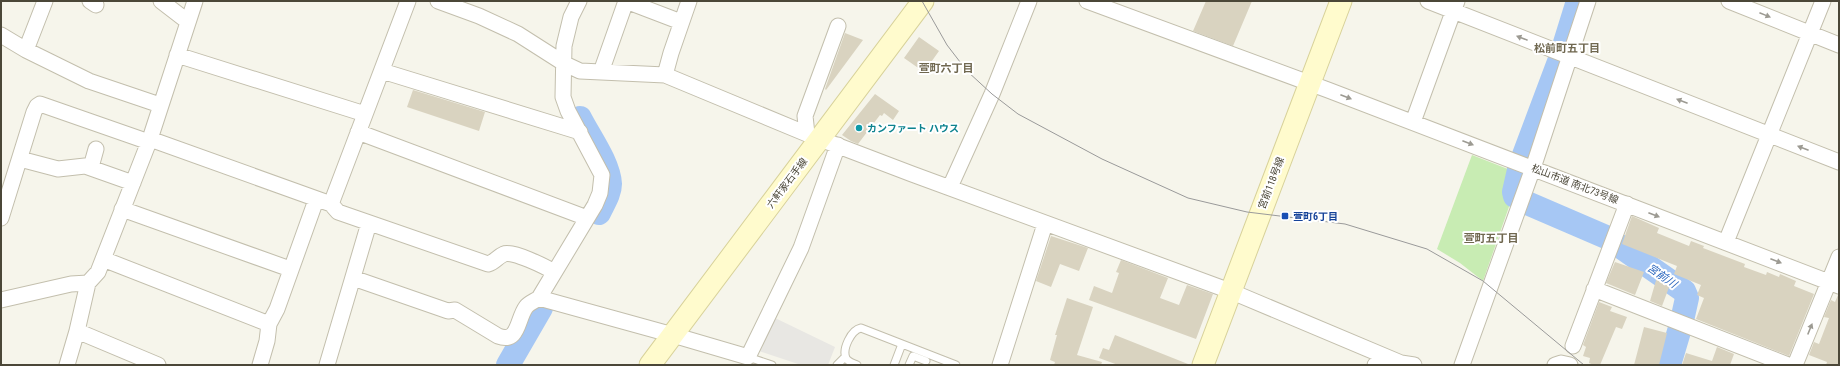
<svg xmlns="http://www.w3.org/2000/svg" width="1840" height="366" font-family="'Roboto Condensed','Noto Sans JP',sans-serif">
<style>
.green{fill:#c8ecb3}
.parking{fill:#e8e7e3}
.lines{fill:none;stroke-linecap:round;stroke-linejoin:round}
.river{stroke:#a6c7f4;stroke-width:24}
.building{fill:#d9d3c0}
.lane-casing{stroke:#c3bfad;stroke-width:9}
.street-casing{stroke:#c3bfad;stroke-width:17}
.secondary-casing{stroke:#d8d29a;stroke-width:23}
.lane{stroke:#fff;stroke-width:7}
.street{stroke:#fff;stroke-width:15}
.secondary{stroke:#fffbcd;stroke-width:21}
.tram{stroke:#9a9a9a;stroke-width:1}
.oneway{fill:#9c9a92}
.culture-dot{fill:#0f9aa8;stroke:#fff;stroke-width:1.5}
.transit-dot{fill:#1a4fb4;stroke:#fff;stroke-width:1.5}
.labels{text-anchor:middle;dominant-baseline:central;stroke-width:4;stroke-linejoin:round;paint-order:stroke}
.culture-label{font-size:10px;font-weight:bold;fill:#0d838f;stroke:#fff;text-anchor:start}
.street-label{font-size:10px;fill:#4b4738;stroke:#fff}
.transit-label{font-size:10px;font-weight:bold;fill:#164399;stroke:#fff;text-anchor:start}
.neighbourhood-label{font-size:11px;font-weight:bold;fill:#6f674f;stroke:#fff}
.water-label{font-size:11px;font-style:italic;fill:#2a66be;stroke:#fff}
</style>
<rect width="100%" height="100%" fill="#f6f5eb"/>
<path class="green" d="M1472 155 1513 171 1511 201 1483 281 1460 263 1437 249Z"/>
<path class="parking" d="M773 317 835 347 828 365H801L756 350Z"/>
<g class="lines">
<path class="river" d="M1564 46 1578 1
M580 118C589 136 609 163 610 184 610 194 603 204 599 213
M1524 155 1560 59
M1515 196 1514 192 1519 170
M1527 203 1606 237
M1618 245 1684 291 1687 298 1683 316
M508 365 541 308
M1669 365 1680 328"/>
</g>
<path class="building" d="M1206 1H1252L1233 46 1193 31Z
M845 33 863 40 826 90 825 89Z
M919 37 939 51 924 72 904 58Z
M413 90 485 112 479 131 407 107Z
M875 94 899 111 893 120 884 113 882 116 880 115 858 144 851 141 842 135Z
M1632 216 1659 228 1657 233 1689 246 1691 241 1704 246 1703 248 1745 264 1744 267 1766 275 1767 272 1779 277 1780 274 1796 281 1794 286 1814 294 1789 356 1696 319 1704 298 1697 295 1701 285 1674 274 1677 266 1622 244Z
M1051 236 1088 248 1079 271 1060 264 1051 287 1036 281Z
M1121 260 1168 278 1160 298 1179 305 1187 285 1213 294 1196 339 1089 300 1094 286 1112 293 1119 273 1116 272Z
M1615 262 1644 272 1635 295 1606 283Z
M1657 277 1671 282 1662 306 1650 301Z
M1838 295 1839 365H1826L1827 362 1809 355 1814 342 1819 344 1829 318 1824 317 1831 300 1835 302Z
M1067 298 1093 307 1077 355 1102 362 1101 365H1054L1055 362 1050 360 1057 335H1055Z
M1599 302 1612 307 1610 311 1627 317 1622 329 1616 327 1600 365H1594L1589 363 1590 358 1583 356 1586 347 1583 345Z
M1644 327 1667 333 1659 365H1634Z
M1115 335 1188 364V365H1118L1099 358 1103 348 1109 350Z
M1717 347 1734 354 1730 365H1682L1686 353 1712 361Z"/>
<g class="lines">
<g class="lane-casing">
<path id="lane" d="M748 357 772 365
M837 365 845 357
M857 365C853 363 848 362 846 358 842 349 851 330 861 328L956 365
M894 365 902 344
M909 365 913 356 926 361"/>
</g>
<g class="street-casing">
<path id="street" d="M45 1 26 50 89 81 160 105
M90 1 96 5
M161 1 187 21
M438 1 479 16 518 34 565 64 580 71 665 75 807 134 912 174 1230 291 1401 363
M1087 1 1328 90 1839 286
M1428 1 1839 162
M1729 1 1839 45
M1 35 26 50
M177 55 365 114
M382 71 580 132
M601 72 626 1 681 22
M665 75 671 53 689 1
M1413 122 1457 1
M358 132 587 218
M807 134 805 116 838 26
M150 139 331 204 338 212 488 264C495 262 497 257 504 254 512 250 546 267 554 272
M20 159 58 169 85 166 133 183
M91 167 96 149
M950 187 992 94 1029 1
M331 204 408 1
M122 209 290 269
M1 218 34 112 37 106 40 104 149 142
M1726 242 1823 1
M103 259 269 324
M353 278 448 311 455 310 498 336C519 344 517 319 526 307 529 303 535 301 539 298L595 205 600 193 602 175 568 111 563 97 564 46 571 17 579 1
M1594 289 1788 365
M539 298 673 335 748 357 801 248 838 145
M1 300 71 284 88 283
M1573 346 1627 204
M67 365 77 331
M158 365 77 331 88 283 98 272 150 139 195 1
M260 365 267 341 269 324 277 309 316 200
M327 365 369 223
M1000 365 1045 224
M1375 365 1401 363 1414 365
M1462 365 1533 168 1588 1
M1555 365 1561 363 1570 365
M1795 365 1839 257"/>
</g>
<g class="secondary-casing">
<path id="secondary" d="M650 365 923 1
M1203 365 1341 1"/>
</g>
<use href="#lane" class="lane"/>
<use href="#street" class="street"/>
<use href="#secondary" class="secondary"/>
<path class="tram" d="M922 1 947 45 967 71 992 94 1018 114 1102 159 1188 198 1247 212 1345 224 1427 249 1483 281 1584 365"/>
</g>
<defs><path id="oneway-solid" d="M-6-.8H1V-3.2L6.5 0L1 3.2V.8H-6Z"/></defs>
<g class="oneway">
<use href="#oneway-solid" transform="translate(1765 15) rotate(22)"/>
<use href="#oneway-solid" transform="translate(1522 38) rotate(-159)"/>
<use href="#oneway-solid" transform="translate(1346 97) rotate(21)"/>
<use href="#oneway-solid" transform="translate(1682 101) rotate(-159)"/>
<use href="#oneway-solid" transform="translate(1468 143) rotate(21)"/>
<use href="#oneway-solid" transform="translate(1803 148) rotate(-159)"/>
<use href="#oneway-solid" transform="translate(1654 215) rotate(21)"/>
<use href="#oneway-solid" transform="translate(1776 261) rotate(21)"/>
<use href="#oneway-solid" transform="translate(1810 329) rotate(-68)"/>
</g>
<circle class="culture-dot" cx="859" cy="128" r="4"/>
<rect class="transit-dot" x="1281" y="212" width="8" height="8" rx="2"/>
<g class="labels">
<g class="culture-label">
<text x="867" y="128">カンファート ハウス</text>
</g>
<g class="street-label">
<text transform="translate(787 183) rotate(-53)">六軒家石手線</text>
<text transform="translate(1271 183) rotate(-69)">宮前118号線</text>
<text transform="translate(1575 184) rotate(21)">松山市道 南北73号線</text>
</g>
<g class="transit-label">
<text x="1293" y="216">萱町6丁目</text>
</g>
<g class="neighbourhood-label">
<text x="1567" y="48">松前町五丁目</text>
<text x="946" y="68">萱町六丁目</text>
<text x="1491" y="238">萱町五丁目</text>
</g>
<g class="water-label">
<text transform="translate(1662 276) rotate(35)">宮前川</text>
</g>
</g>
<rect width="1840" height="366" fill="none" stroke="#4b4738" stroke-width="4"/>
</svg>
